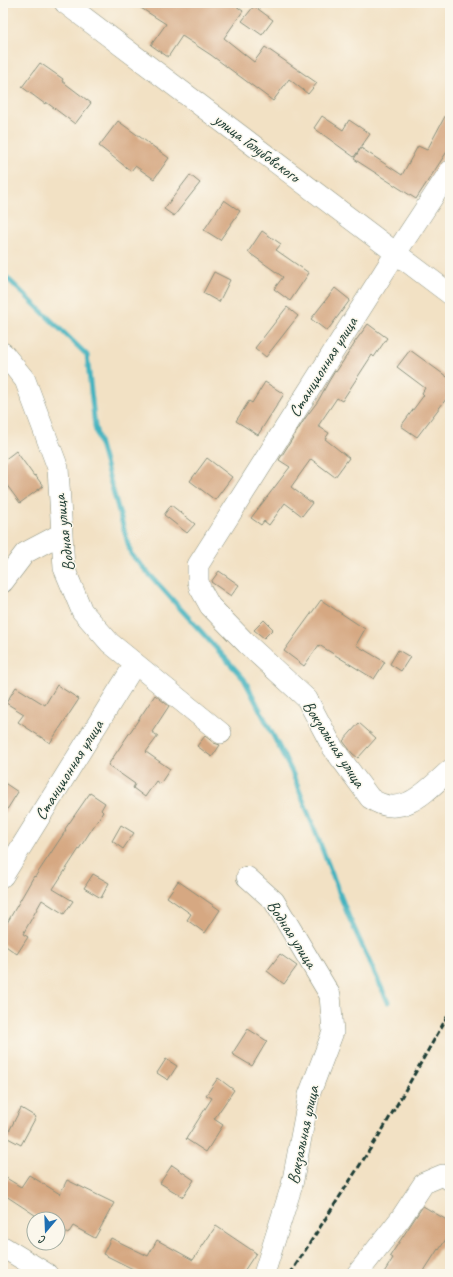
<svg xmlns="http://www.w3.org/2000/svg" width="453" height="1277" font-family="Caveat,sans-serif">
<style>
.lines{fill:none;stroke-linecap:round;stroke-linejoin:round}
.stream{stroke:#44b3bf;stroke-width:5}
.building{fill:#d6a882}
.minor-casing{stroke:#888f7c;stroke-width:22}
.minor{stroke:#fff;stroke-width:21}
.rail{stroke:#1f3d34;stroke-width:3;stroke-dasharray:6 3;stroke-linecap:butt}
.labels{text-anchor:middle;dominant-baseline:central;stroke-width:3;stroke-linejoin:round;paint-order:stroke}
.street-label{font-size:17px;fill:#1f3d34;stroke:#fbf7ec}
</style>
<rect width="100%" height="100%" fill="#fbf7ec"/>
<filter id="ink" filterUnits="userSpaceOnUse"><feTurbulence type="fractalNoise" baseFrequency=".025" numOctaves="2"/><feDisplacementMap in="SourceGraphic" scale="8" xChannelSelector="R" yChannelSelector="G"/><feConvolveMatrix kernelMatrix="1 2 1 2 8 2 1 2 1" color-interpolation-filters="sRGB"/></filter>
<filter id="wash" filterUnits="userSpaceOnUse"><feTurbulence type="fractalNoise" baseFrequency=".012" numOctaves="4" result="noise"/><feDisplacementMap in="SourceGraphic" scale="16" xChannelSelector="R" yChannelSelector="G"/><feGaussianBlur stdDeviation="0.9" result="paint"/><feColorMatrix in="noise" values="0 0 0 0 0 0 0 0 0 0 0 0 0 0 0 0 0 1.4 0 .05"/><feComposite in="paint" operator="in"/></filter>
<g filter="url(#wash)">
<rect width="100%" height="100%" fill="#f2e1c4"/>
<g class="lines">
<path class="stream" d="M3 274 87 355 95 427 131 554 244 679 292 772 348 915 388 1002"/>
</g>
<g id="blocks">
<path class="building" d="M133 3H232L243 11 224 38 254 62 265 47 317 83 308 94 289 79 273 101 211 55 182 36 168 57 151 45 166 24Z
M254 6 273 20 262 35 242 21Z
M40 63 63 79 62 81 91 103 75 124 46 102 45 104 22 87Z
M450 107V147L416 199 354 159 361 148 402 175 418 146 427 150Z
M322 116 343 130 349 120 370 134 354 157 314 128Z
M118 121 169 158 154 179 135 166 131 171 99 146Z
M190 175 200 183 174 216 164 209Z
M224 200 240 211 220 240 204 230Z
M262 231 281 244 276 250 309 273 290 301 274 289 283 277 248 252Z
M214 272 230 280 219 302 203 293Z
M335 288 350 300 327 331 311 319Z
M287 307 298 316 266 357 255 348Z
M368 324 387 338 374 357 372 355 342 401 337 398 318 426 329 433 325 439 349 458 335 477 311 459 291 487 312 503 302 516 285 503 269 525 264 521 261 525 251 518 290 467 279 460 306 417 318 401 329 381 335 371 336 372 355 343H354Z
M410 350 450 379V394L417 437 401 426 424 395 422 393 425 388 397 367Z
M265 382 284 394 258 435 236 421 249 401 252 403Z
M16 451 34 476 35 475 43 486 20 503 3 480V461Z
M207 458 232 477 215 500 190 481Z
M171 505 195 524 187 533 164 515Z
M219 571 239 585 231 596 211 582Z
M321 600 365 629 356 645 385 662 374 679 319 645 304 666 284 651Z
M264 620 273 629 264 638 254 630Z
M398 650 410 657 401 671 390 664Z
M57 685 79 699 50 743 18 722 24 714 6 703 16 687 45 705Z
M155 695 169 706 152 732 158 736 146 752 170 769 160 784 156 781 145 797 133 788 135 784 108 765Z
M359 723 376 738 358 758 352 753 343 741Z
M205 736 214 743 220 745 212 757 197 746Z
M3 782 18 792 3 816Z
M90 793 105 803 101 810 103 812 53 889 73 901 64 914 42 900 23 934 28 937 17 954 3 944V920L7 923 34 876 35 877 66 830 65 829Z
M121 825 134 833 123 849 112 841Z
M93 874 109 883 101 898 84 888Z
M178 881 220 910 205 933 187 920 191 914 167 897Z
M280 954 297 966 284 984 267 971Z
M248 1029 267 1041 252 1066 232 1054Z
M166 1059 177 1066 168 1080 157 1073Z
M218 1078 234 1090 214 1119 223 1125 206 1152 186 1139 212 1098 206 1095Z
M21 1108 36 1117 21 1145 6 1137Z
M172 1165 194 1180 183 1197 160 1183Z
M29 1175 60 1194 67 1180 114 1203 95 1238 73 1226 68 1234 58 1228V1219H41L3 1194V1176L21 1187Z
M423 1206 450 1222V1233L439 1250 438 1249 422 1274H383L393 1258 390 1256Z
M216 1226 256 1253 242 1274H143L103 1254 111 1238 148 1256 157 1240 193 1260Z"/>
</g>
</g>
<g filter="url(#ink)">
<use href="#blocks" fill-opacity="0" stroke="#888f7c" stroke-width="1"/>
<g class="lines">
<g class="minor-casing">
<path id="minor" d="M65 3 450 294
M450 171 396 253 198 565V581L200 588 210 606 247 644 307 699 333 748 370 798C402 821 427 790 450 770
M3 353 25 380 58 468 64 568 82 611 110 643 221 733
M3 582 25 553 61 534
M3 876 135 664
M247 877 274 901 330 995 333 1032 309 1095 292 1185 264 1274
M3 1247 47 1274
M357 1274 401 1218 424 1183 443 1175 450 1180"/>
</g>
<use href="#minor" class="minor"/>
<path class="rail" d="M290 1274 383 1129 450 1012"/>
</g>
</g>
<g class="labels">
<g class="street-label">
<text transform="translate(257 148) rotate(37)">улица Голубовского</text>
<text transform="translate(323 367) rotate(-58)">Станционная улица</text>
<text transform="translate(64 533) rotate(-97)">Водная улица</text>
<text transform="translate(334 744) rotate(57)">Вокзальная улица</text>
<text transform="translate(69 770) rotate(-58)">Станционная улица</text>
<text transform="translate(292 934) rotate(57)">Водная улица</text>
<text transform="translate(303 1135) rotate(-78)">Вокзальная улица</text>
</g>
</g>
<rect width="453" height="1277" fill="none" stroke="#fbf7ec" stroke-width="16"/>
<g transform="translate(46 1231) rotate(199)"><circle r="19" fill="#fbf7ec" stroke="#a3ada2"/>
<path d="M0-3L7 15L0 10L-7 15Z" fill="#1f6fb2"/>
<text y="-6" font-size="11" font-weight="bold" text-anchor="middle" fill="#1f3d34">С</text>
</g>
</svg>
